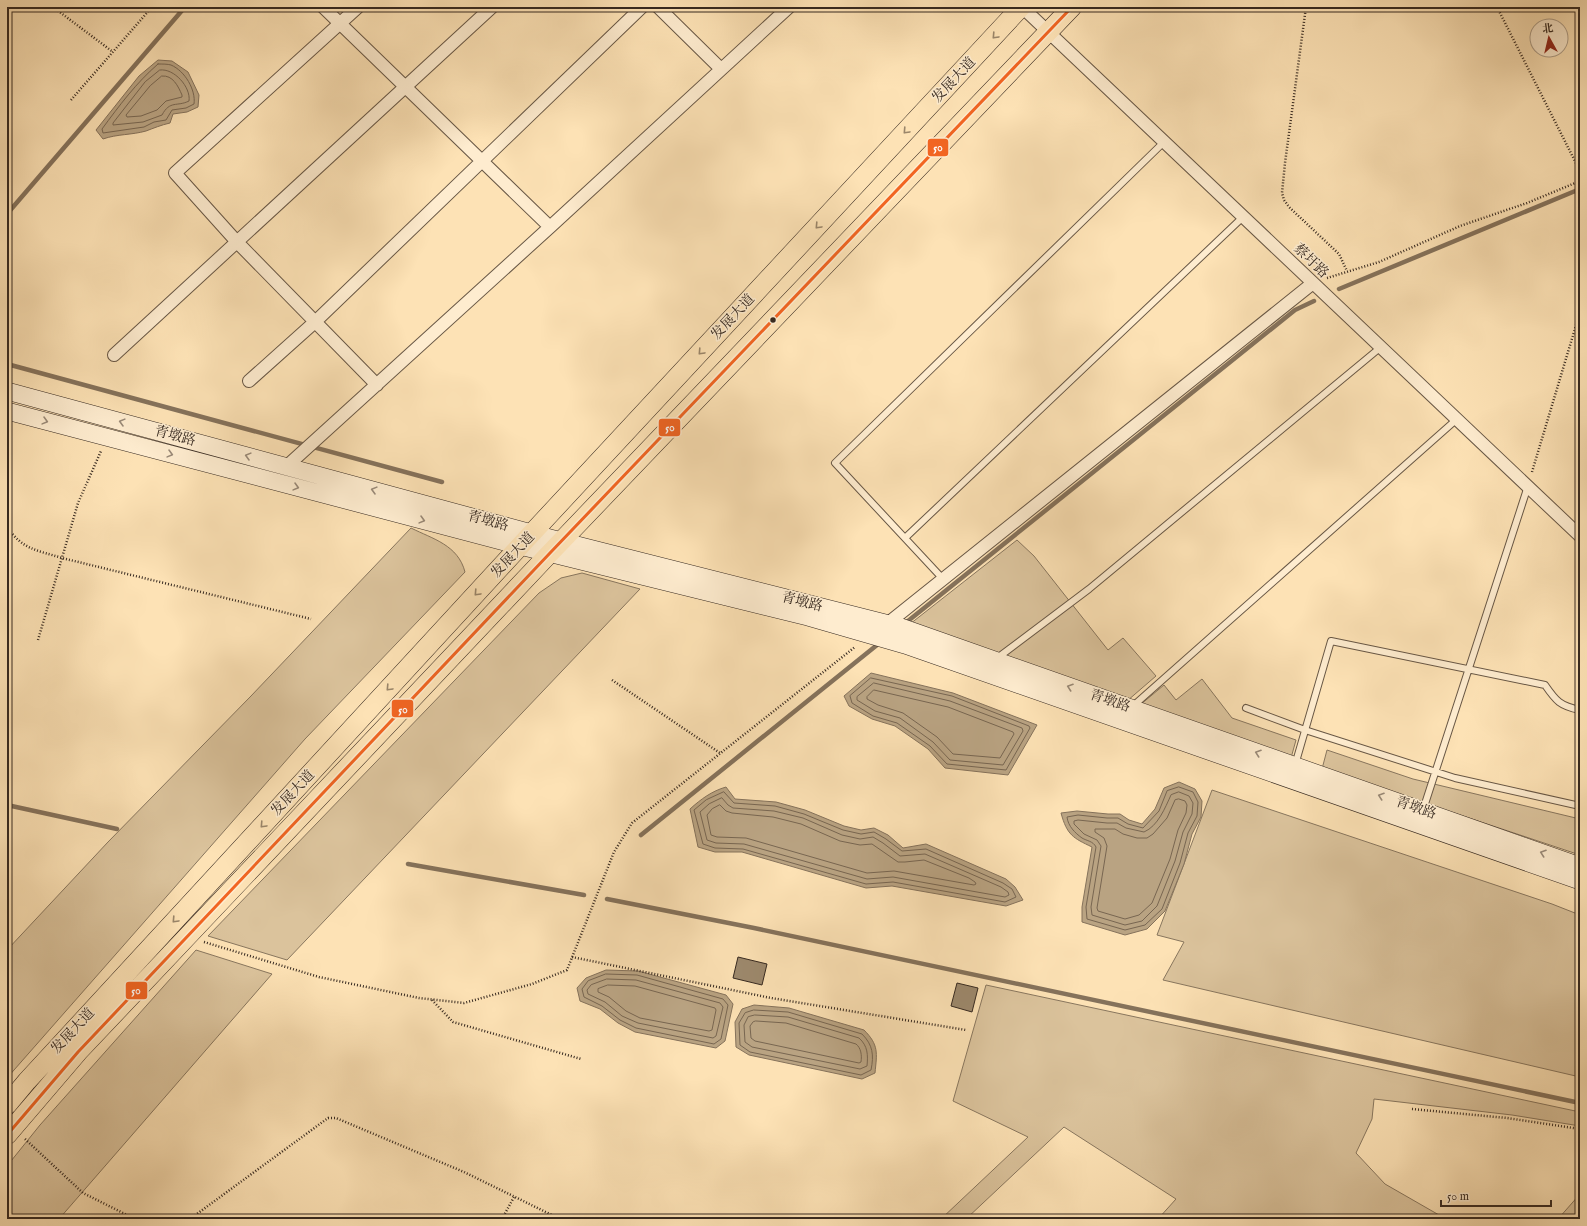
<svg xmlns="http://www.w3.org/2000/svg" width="1587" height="1226" font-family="'IM FELL English','Noto Serif SC',serif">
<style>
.green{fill:#dbc39c;stroke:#88765e}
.water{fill:#b9a382;stroke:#85725b}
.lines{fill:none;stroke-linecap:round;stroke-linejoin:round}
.shore{stroke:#786651;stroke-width:1}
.stream{stroke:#85725b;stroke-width:4.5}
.building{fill:#9d896d;stroke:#362920}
.lane-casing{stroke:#685745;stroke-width:8}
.street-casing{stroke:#685745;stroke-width:14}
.secondary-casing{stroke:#362920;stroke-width:18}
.primary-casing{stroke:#362920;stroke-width:20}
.path{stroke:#362920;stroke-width:2.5;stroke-dasharray:1 2;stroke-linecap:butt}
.lane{stroke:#feeccf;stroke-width:6}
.street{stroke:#feeccf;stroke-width:12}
.secondary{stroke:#feeccf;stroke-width:17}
.primary{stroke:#fde2b5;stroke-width:19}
.bus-1-casing{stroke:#feeccf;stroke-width:6}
.bus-1{stroke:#f26522;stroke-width:3}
.oneway{stroke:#9a866a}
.oneway2{stroke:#9a8a78}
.bus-dot{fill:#362920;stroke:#feeccf;stroke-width:1.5}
.labels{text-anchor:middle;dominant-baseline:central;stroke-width:3;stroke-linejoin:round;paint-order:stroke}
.street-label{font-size:14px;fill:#362920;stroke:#feeccf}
.line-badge{stroke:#feeccf;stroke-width:1.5}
.badge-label{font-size:11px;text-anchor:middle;font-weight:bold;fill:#fff}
</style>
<rect width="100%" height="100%" fill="#fde2b5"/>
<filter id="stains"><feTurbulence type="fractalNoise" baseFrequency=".005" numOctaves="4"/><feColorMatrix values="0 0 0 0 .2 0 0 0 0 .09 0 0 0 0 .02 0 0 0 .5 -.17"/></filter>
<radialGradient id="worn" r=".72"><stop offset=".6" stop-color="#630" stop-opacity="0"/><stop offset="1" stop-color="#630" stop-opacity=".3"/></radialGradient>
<path class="green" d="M411 528C433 539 458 545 465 572L305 739 7 1078V950L108 842 251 696Z
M1017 540 1034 556 1108 650 1123 638 1156 676 1127 701 910 624Z
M582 573 640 589 287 960 208 936 539 593 561 578Z
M1202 679 1232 718 1296 740 1291 758 1140 705 1164 685 1176 700Z
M1327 750 1413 779 1580 819V855L1322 769Z
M1212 790 1552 904 1580 915V1077L1163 980 1184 942 1157 935Z
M196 950 272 974 59 1219H7V1166L40 1125Z
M986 985 1580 1112V1126L1512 1115 1374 1099 1372 1119 1356 1153 1385 1184 1446 1219H1158L1176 1199 1064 1127 966 1219H941L1028 1137 953 1101Z
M1580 1194V1219H1558Z"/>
<path class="water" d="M158 60 172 61 188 72 199 95 198 107 187 112 173 114 170 123C161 125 154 128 146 131 132 135 117 134 103 139L96 130 139 76Z
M871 673 953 693 1037 725 1008 775 945 768 928 749 895 726 872 719 849 706 844 696Z
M1179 782 1195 789 1202 801 1201 817 1192 834 1184 864 1165 911 1147 929 1125 935 1082 922V907L1092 847C1073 838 1067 835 1061 813L1077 811 1108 814H1120L1129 820 1142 824 1155 809 1164 788Z
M726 787 735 799 776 802 805 810 844 826 861 830 874 828 888 835 903 848 926 844 1006 879 1015 887 1023 900 1006 906 892 886 866 888 742 852H715L698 847 690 809C701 799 712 791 726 787Z
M606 970 638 971 726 995 733 1004 725 1041 716 1048 635 1032 618 1023 600 1009 580 1001 577 988 586 978Z
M754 1005 789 1008 864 1030C879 1045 877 1053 875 1073L862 1079 749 1055 736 1047 735 1022 742 1009Z"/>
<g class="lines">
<path class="shore" d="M158 64C162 64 168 64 171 65 185 71 196 90 194 104L186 108 172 110 166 120 154 122 144 127 103 133 102 129C119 106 136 83 158 64Z
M160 70C174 68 191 87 189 101 177 107 170 100 162 115L143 122 113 125V123L145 82Z
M162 76C173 75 178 86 182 95V97L166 101 157 110 141 116 127 117 126 115 150 86Z
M871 678 952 696 1029 726 1030 728 1006 770 947 764 930 746 897 723 873 716 852 703 850 696Z
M874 683 950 701 1022 728 1023 731 1003 765 950 760 933 742 900 718 875 711 857 700V697Z
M874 690 948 707 1013 732 1014 734 1000 758 953 754 937 737 903 713 878 705 867 699V697Z
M1179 787 1193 792 1198 802 1197 816 1188 833 1180 863 1162 909 1145 925 1125 930 1087 919 1086 907 1096 847C1093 841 1087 841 1082 838 1075 833 1068 826 1067 817L1078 815 1107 818H1118L1128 824 1143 828 1159 811 1167 791Z
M724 792 734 803 775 806 804 814 843 830 861 834 874 832 886 839 902 851 926 849 1003 883 1012 889 1016 897 1005 902 893 882 866 884 743 849 715 848 703 844 694 810 706 800Z
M1179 792 1189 796 1193 803 1192 814 1183 832 1175 861 1157 906 1142 921 1125 925 1092 915 1091 907 1101 846 1097 840 1084 834 1074 824V821L1078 820 1107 823H1117L1126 828 1144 832C1158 826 1165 808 1171 795Z
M722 798 728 805 733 808 774 811 803 818 842 835 860 839 873 837 883 843 900 856 925 854 1001 887 1008 892 1009 895 1005 897 893 877 867 879 744 844 716 843 707 840 700 812 709 804Z
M1179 799 1185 801 1187 805 1186 813 1178 830 1170 859 1152 903 1139 915 1125 919 1098 911 1097 908 1107 846 1104 838 1095 832V829H1115L1123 834 1137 838H1147L1153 834 1167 818 1175 800Z
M720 805 726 811 732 813 773 817 801 824 840 841 860 845 872 844 898 862H905L924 860 969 878 975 882 976 884 974 885 894 871 867 873 746 838 717 837 711 835 707 815 712 809Z
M606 974 637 975 723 999 728 1005 721 1039 714 1044 636 1028 620 1020 602 1006 584 997 582 989 588 981Z
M607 979 636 980 720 1003 723 1007 716 1036 713 1038 638 1023 622 1016 605 1002 588 994 587 990 591 985Z
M608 985 635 986 715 1008 716 1010 712 1030 709 1031 640 1018 626 1011 609 997 598 992V989Z
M754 1010 788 1012 862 1034C873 1045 874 1055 871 1070L861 1075 750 1052 740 1045 739 1023 745 1013Z
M755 1015 788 1017 859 1038C868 1046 868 1055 867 1066L860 1069 752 1047 745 1042 744 1025 748 1017Z
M756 1021 786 1023 856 1044C861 1048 862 1055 861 1062L859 1063 755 1041 751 1038 750 1026 753 1022Z"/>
<path class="stream" d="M7 214 185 7
M1339 289 1580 189
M7 364 442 482
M908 621 1295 310 1314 301
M7 805 117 829
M641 835 877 645
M408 864 584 895
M607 899 754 928 1580 1103"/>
</g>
<path class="building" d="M738 957 767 964 762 985 733 978Z
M957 983 978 988 972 1012 951 1006Z"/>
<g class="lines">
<g class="lane-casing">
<path id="lane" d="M905 538 1243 217
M943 579 835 463 1164 142
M998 660 1000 656 1089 589 1381 347
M1133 706 1457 419
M1246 708 1305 730 1455 778 1580 806
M1295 765 1331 641 1545 685C1556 701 1560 706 1580 710
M1423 810 1528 486"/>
</g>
<g class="street-casing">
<path id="street" d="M323 7 550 227
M358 7 175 173 237 242 377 385
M658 7 721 69
M1022 7 1580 536
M114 355 492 7
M249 381 316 321 642 7
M287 466 550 227 789 7
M887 624 1313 283"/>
</g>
<g class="secondary-casing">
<path id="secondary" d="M7 391 561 541 901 627 1580 866
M7 411 520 546 808 617 905 645 1580 881"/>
</g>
<g class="primary-casing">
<path id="primary" d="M7 1105 27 1081 520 546 1021 7
M7 1135 78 1052 550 553 1072 7"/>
</g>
<path class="path" d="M53 7 113 52
M1306 7 1285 163 1282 193 1284 200 1289 207 1339 254 1347 271
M1497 7 1580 171
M71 100 152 7
M1327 278 1379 262 1460 226 1527 203 1580 181
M1532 472 1580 312
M7 527C23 550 37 550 62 558L311 619
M38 640 78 503 101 451
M612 680 720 753
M204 942 319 977 419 998 464 1003 532 984 567 970 614 852 632 823 855 647
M572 957 771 998 966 1030
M432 1000 453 1022 581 1059
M1412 1109 1507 1118 1580 1129
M25 1139 83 1193 135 1219
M190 1219 328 1118H336L464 1172 560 1219
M502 1219 514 1197"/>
<use href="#lane" class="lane"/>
<use href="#street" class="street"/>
<use href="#secondary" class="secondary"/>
<use href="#primary" class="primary"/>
<g class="bus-1-casing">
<path id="bus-1" d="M7 1135 78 1052 550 553 1072 7"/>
</g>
<use href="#bus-1" class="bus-1"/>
</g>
<defs><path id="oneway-chevron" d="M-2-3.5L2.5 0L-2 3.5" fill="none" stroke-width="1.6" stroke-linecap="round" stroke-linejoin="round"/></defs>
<g class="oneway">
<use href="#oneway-chevron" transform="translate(995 36) rotate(133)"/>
<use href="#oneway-chevron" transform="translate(906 131) rotate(133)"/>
<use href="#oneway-chevron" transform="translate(818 226) rotate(133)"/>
<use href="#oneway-chevron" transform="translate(701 352) rotate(133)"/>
<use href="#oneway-chevron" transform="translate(477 593) rotate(133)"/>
<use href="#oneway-chevron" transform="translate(389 688) rotate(133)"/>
<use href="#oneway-chevron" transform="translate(263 825) rotate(133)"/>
<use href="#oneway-chevron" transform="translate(175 920) rotate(133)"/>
</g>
<g class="oneway2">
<use href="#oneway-chevron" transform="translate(45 421) rotate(15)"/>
<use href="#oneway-chevron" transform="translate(122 422) rotate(-165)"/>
<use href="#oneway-chevron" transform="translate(170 454) rotate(15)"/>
<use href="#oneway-chevron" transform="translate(248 456) rotate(-165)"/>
<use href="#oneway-chevron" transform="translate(296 487) rotate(15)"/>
<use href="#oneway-chevron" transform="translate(374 490) rotate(-165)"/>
<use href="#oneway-chevron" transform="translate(422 520) rotate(15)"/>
<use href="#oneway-chevron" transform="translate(1070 687) rotate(-161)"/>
<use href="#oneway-chevron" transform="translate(1258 753) rotate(-161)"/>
<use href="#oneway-chevron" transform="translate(1381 796) rotate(-161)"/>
<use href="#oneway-chevron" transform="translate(1543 853) rotate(-161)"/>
</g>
<circle class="bus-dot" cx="773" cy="320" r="3.5"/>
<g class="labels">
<g class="street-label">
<text transform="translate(954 80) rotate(-47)">发展大道</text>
<text transform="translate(1311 261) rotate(44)">蔡圩路</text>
<text transform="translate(733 317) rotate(-47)">发展大道</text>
<text transform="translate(175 436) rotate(15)">青墩路</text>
<text transform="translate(488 521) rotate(15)">青墩路</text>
<text transform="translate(513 555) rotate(-47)">发展大道</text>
<text transform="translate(802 602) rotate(14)">青墩路</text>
<text transform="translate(1110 701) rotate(19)">青墩路</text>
<text transform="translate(293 793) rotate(-47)">发展大道</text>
<text transform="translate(1416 808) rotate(19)">青墩路</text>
<text transform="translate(73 1031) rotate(-47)">发展大道</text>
</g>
</g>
<g class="line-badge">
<rect x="927" y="138" width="22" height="19" rx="4" fill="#f26522"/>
<rect x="658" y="418" width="23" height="19" rx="4" fill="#f26522"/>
<rect x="391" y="699" width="23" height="19" rx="4" fill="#f26522"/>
<rect x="125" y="981" width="23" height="19" rx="4" fill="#f26522"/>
</g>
<g class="badge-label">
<text x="938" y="151">50</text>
<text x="670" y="431">50</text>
<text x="403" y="713">50</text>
<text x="136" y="994">50</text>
</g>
<rect width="1587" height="1226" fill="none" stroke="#fde2b5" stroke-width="24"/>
<rect x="8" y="8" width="1571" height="1210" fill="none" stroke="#362920" stroke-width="2"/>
<rect x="12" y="12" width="1563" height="1202" fill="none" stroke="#362920"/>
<g transform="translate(1549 38) rotate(352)"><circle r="19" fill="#feeccf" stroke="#ae9e89"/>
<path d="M0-3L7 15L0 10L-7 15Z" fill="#8f2418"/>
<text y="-6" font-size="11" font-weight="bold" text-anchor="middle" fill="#362920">北</text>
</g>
<path d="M1441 1200v6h110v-6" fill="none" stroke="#362920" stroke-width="2"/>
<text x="1447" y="1200" font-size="12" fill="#362920" stroke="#feeccf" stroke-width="3" paint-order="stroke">50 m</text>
<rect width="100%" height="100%" filter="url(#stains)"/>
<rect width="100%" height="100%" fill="url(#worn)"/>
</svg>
